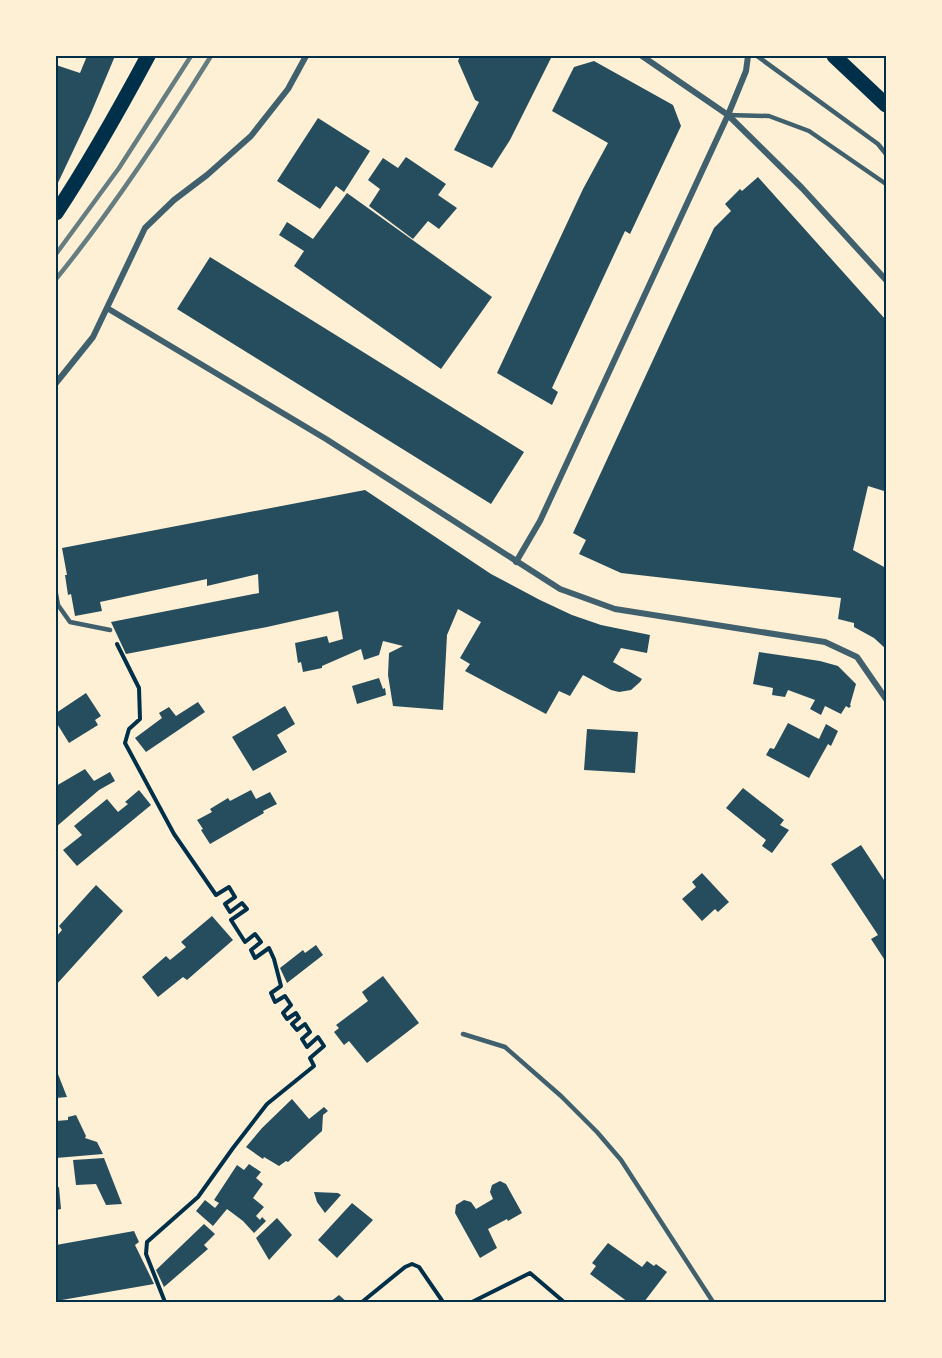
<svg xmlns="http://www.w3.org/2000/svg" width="942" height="1358" font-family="'Source Sans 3',sans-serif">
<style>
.building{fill:#264d5e}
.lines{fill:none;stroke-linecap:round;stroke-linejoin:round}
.path{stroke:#003049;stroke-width:4}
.service{stroke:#3f606c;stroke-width:4.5}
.minor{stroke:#3f606c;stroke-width:6}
.primary{stroke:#003049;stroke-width:15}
.rail{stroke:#657d81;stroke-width:4.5}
.neatline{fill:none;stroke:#003049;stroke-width:2}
</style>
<rect width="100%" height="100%" fill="#fdf0d5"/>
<path class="building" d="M87 56H115L91 113 56 187V65L80 73Z
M460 56H552L510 140 492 168 454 150 479 102 475 100 458 61Z
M594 61 673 105 681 126 630 234 625 231 552 388 558 392 552 405 497 373 583 189 608 143 552 111 574 67Z
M318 118 370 151 344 192 336 186 320 209 277 181Z
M406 157 446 184 438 195 457 208 439 229 428 221 413 239 369 206 380 189 368 180 383 158 398 168Z
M758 177 886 320V480L884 491 868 486 853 550 886 568V649L874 638 854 627V623L838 619 841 598 621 573 579 554 586 540 573 533 714 228 731 211 725 204 740 189 742 191Z
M347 193 492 297 441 369 294 266 304 251 279 235 287 222 313 239Z
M210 257 524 452 491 504 177 309Z
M365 490 491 574 540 600 572 615 601 625 650 635 647 653 621 648 613 662 642 679 640 682 631 690 619 692 611 690 583 675 570 696 559 691 546 714 465 671 470 664 460 658 481 622 458 609 447 635 443 710 393 706 388 675 389 653 403 646 383 641 379 655 364 660 361 649 322 666V668L303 672 301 662 298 663 295 643 327 636 329 643 343 639 338 611 267 627 126 654 111 622 259 593 258 574 207 586V579L100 602 102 611 75 616 71 594 68 595 65 575H67L62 548Z
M759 652 820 661 838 666 856 684 850 705 851 706 849 708 846 706 841 714 825 706 821 715 810 709 815 700 788 690 785 697 772 695 773 688 753 684Z
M379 678 383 689 385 688 386 695 357 704 352 686Z
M86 693 101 716 95 720 98 725 69 743 56 722V713Z
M198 702 205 712 146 752 135 738 162 718 159 713 169 707 176 716Z
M285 706 295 724 277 735 287 752 253 771 232 737Z
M788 723 819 739 826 724 838 731 831 746 828 744 809 778 766 755 770 748 774 749Z
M587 729 638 732 635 773 584 770Z
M85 769 94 781 110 772 115 781 99 790 56 827V786Z
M743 788 784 820 780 825 789 830 772 853 762 846 766 840 726 808Z
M139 790 151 805 77 866 63 850 82 835 74 826 107 799 118 812 128 804 125 802Z
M251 790 256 799 270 792 277 804 263 811 264 813 210 844 201 830 203 829 197 820 212 812 210 809 228 798 230 801Z
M861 845 886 883V962L871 939 878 935 831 864Z
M702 873 729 902 718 912 715 909 702 921 682 899 696 887 692 882Z
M96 885 123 911 56 985V953L57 951 56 950V937L62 930 59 926Z
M212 916 233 940 187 980 183 977 158 997 142 977 166 956 170 960 186 947 181 942Z
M316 945 323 955 287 983 280 968 303 950 305 953Z
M383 976 419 1023 367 1063 349 1041 344 1045 334 1032 339 1028 336 1025 368 1001 362 992Z
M56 1069 67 1097 56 1098Z
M292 1099 309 1119 324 1107 328 1111 323 1115 322 1131 288 1162 286 1161 279 1166 264 1157 263 1159 246 1147 262 1128Z
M76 1115 86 1136 85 1138 97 1142 103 1154 56 1158V1121L68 1120V1117Z
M104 1158 122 1204 106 1205 96 1184 76 1185 73 1160Z
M249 1164 261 1172 256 1178 263 1184 253 1198 264 1207 256 1216 260 1220 262 1217 266 1221 254 1233 243 1221 227 1209 213 1226 196 1211 205 1200 215 1208 219 1203 214 1200 237 1165 244 1170Z
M500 1181 506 1184 522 1213 508 1221 507 1219 488 1229 497 1248 480 1258 455 1213 456 1205 464 1200 471 1202 476 1209 493 1199 490 1192 492 1185Z
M59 1187 61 1209 56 1210V1188Z
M314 1192 338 1193 341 1195 325 1213 317 1202Z
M352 1203 373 1220 337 1258 318 1240Z
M277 1218 292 1235 269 1260 256 1238Z
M204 1224 215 1234 204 1245 208 1249 164 1287 156 1270Z
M134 1231 139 1242 135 1245 154 1284 56 1301V1245Z
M608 1243 642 1267 647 1261 654 1266 656 1264 667 1272 644 1302H628L590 1274 596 1266 592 1263Z
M339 1295 347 1302H330Z"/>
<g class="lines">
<path class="path" d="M117 644 139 688 140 719 129 729 125 743 174 834 216 895 229 887 235 897 225 904 230 912 242 903 247 909 231 920 245 942 255 934 261 942 251 950 255 958 269 948 274 959 281 986 271 993 275 1002 285 996 291 1005 283 1013 287 1019 296 1013 299 1018 292 1024 297 1030 305 1024 310 1032 302 1039 307 1047 318 1037 324 1046 310 1058 314 1066 267 1104 233 1148 198 1197 147 1242 146 1254 165 1302
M362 1302 405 1267 412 1264 419 1267 443 1302
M472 1302 530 1273 564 1302"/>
<path class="service" d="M757 56 878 144 886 154
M728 115 769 116 809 131 886 184
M56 594 58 605 70 622 110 630
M463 1034 505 1047 561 1096 597 1132 621 1160 713 1302"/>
<path class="minor" d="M642 56 728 115 802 188 886 280
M107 308 326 439 560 589 615 609 825 642 857 657 886 699
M56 383 93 337 145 228 174 200 207 175 251 136 288 89 306 56
M516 562 540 521 728 115 746 71 748 56"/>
<path class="primary" d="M834 56 886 105
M56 213C90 162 119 110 148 56"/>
<path class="rail" d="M56 254 119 168 191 56
M56 279C113 209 163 133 211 56"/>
</g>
<rect width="942" height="1358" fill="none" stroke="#fdf0d5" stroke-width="114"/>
<rect x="57" y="57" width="828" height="1244" class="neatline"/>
</svg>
